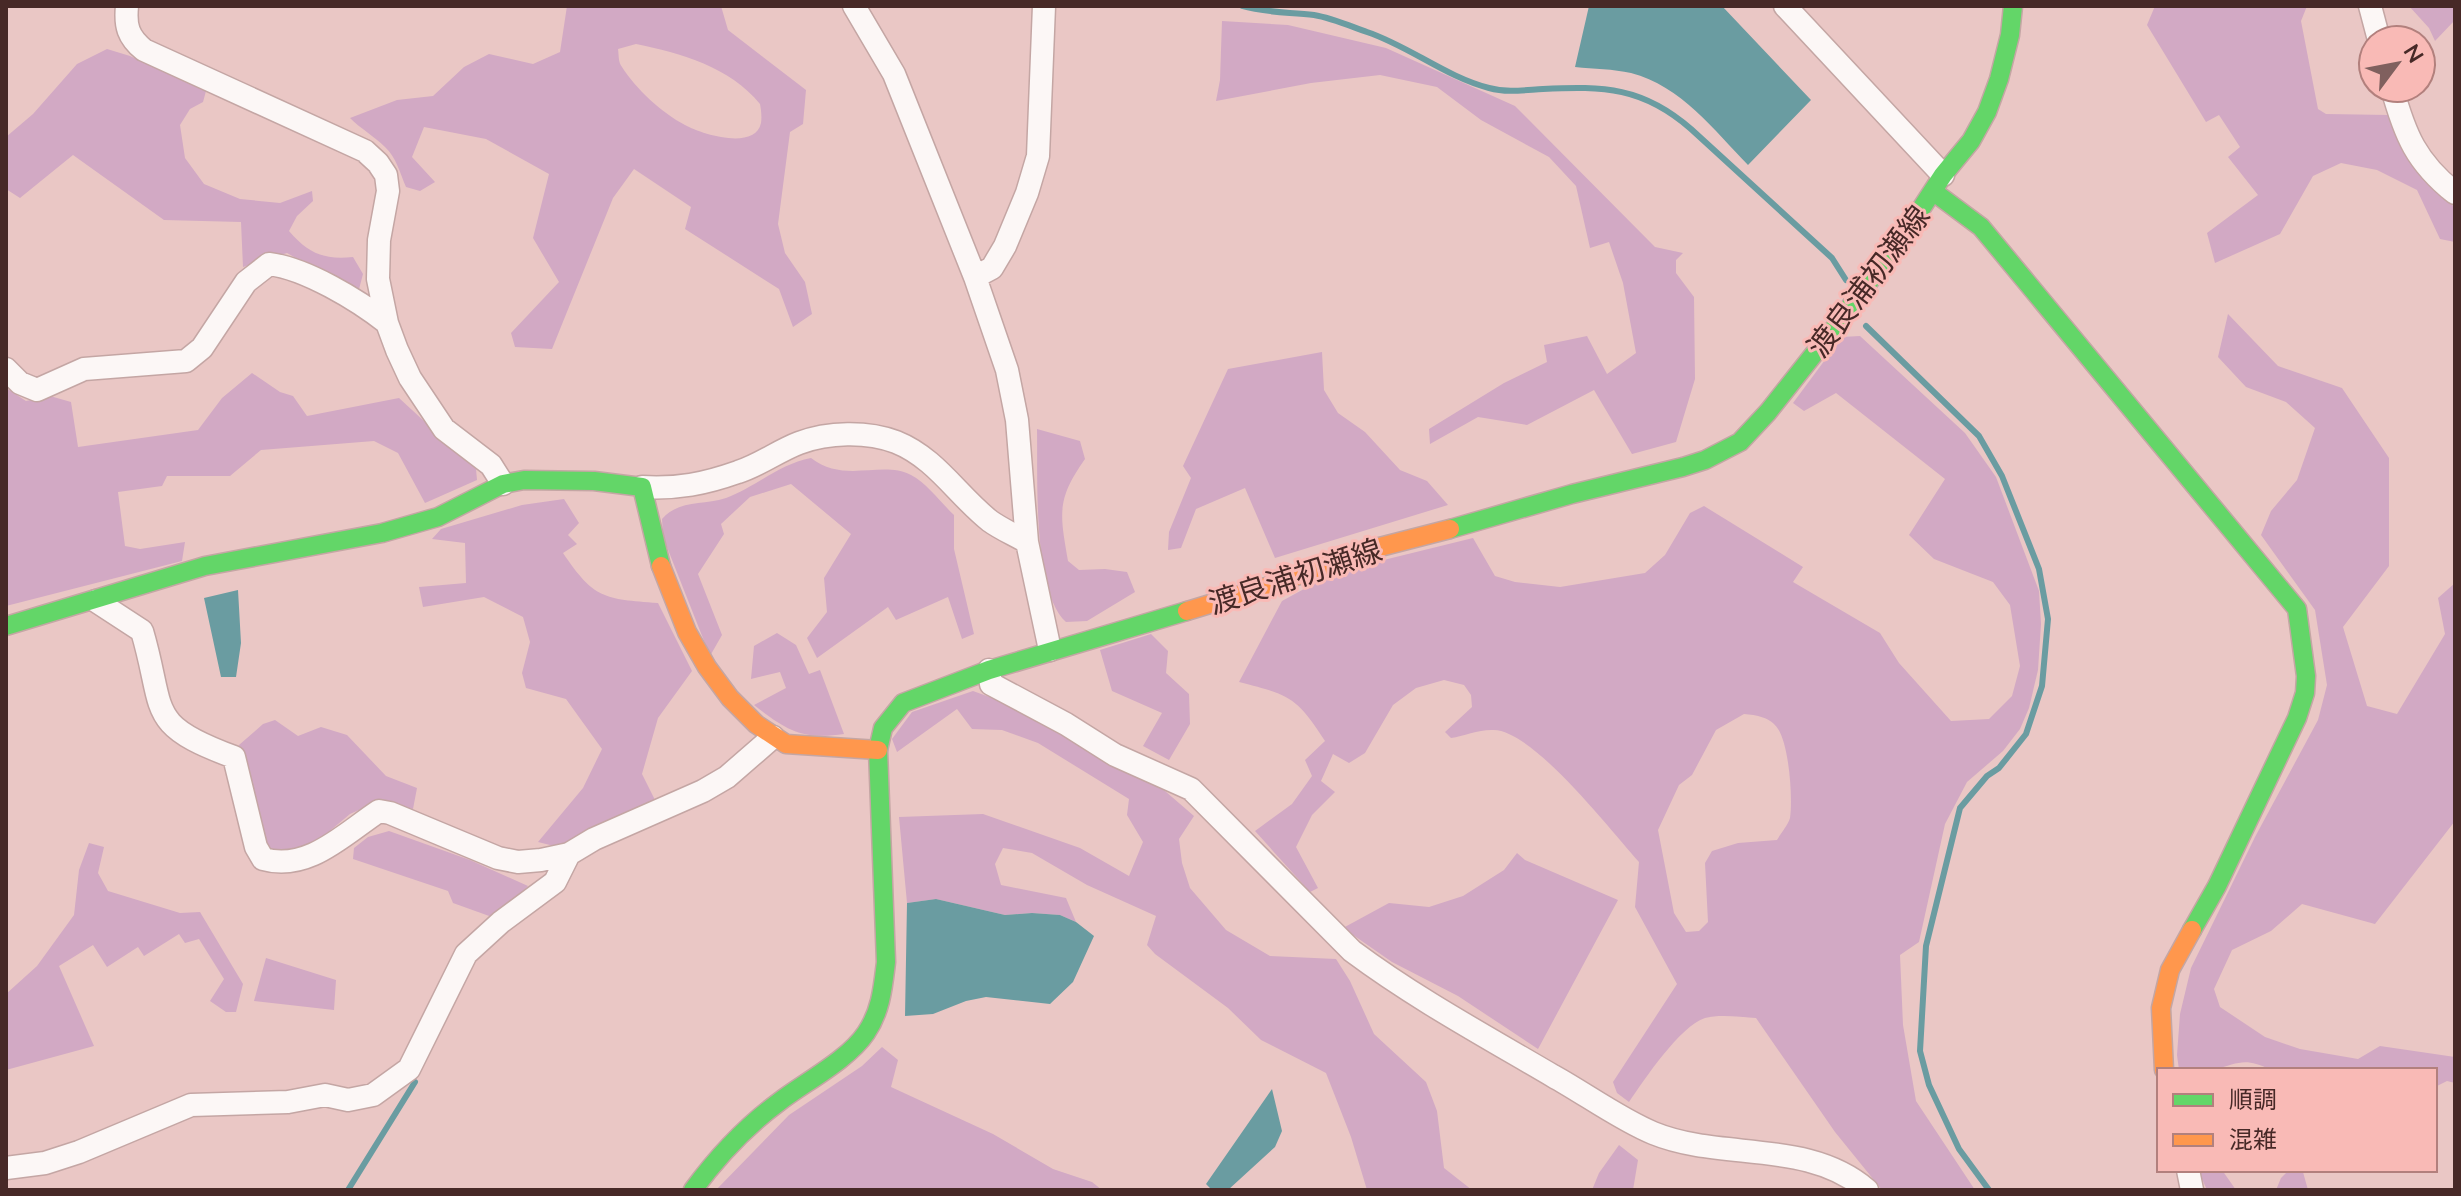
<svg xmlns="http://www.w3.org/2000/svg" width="2461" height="1196" font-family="Mulish,'Noto Sans JP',sans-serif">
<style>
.green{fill:#d2a9c4;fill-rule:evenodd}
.water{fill:#6a9ca1}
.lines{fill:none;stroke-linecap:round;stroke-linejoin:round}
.stream{stroke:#6a9ca1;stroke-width:6}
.street-casing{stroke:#c4a6a4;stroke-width:25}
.fast-casing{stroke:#c4a6a4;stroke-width:21}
.slow-casing{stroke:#c4a6a4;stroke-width:21}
.street{stroke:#fcf7f6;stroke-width:22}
.fast{stroke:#63d668;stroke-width:18}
.slow{stroke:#ff974d;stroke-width:18}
.labels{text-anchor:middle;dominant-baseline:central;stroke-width:6;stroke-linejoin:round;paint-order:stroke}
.street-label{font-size:30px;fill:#472927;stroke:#f9bab6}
</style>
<rect width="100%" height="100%" fill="#eac7c5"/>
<path class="green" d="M567 6H721L728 30 806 90 803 124 790 132 778 224 785 253 805 282 812 314 793 327 779 289 685 229 691 207 634 169 613 198 552 349 515 347 511 333 559 282 533 238 549 174 486 139 424 127 412 157 435 182 420 191 406 187C400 173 396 157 385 147 374 136 361 129 350 118L397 100 433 96 464 67 489 54 533 64 560 52ZM636 44C681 53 730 67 760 104 761 109 762 117 761 123 755 151 701 134 685 125 662 113 635 88 622 67 618 62 619 55 618 49Z
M2155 6H2307L2301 21 2318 109 2326 114 2389 115C2399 151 2422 186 2455 207V242L2440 239 2417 190 2377 170 2341 163 2313 176 2280 234 2215 263 2207 233 2258 195 2228 157 2240 147 2219 115 2206 122 2147 25Z
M2409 6H2455V20L2435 41 2429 28Z
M1222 21 1288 25 1386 48 1515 106 1655 247 1683 253 1676 260V273L1694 297 1695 379 1676 442 1632 454 1594 390 1527 425 1478 417 1430 444 1429 429 1504 383 1547 362 1544 345 1587 336 1607 374 1636 353 1623 283 1609 242 1590 248 1576 186 1549 157 1481 120 1437 87 1380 75 1311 83 1216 101 1220 80Z
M107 49 130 56 206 91 203 102 190 109 180 125 185 158 204 184 240 199 280 203 312 191 313 201 297 216 289 231C308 253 323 260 353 257L363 274 358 293 287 253 243 267 241 222 164 220 73 155 20 198 6 189V137L33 114 77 64Z
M2228 314 2278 366 2342 388 2389 458V566L2343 627 2367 706 2397 714 2445 634 2438 598 2455 583V821L2375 924 2302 904 2271 931 2232 950 2214 989 2220 1007 2265 1037 2300 1049 2358 1059 2380 1046 2455 1057V1083L2447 1081 2435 1087V1070H2271C2244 1057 2240 1063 2213 1070 2203 1072 2190 1070 2179 1070L2177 1055 2180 1014 2191 968 2255 837 2318 720 2327 685 2315 610 2261 535 2271 511 2297 480 2315 428 2286 402 2246 387 2218 357Z
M1860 336 1965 433 1996 477 2039 591 2041 624 2038 670 2029 708 2020 729 2003 751 1967 782 1945 824 1919 942 1900 955 1903 1025 1916 1101 1975 1190H1882L1835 1132 1756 1018C1740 1017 1720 1014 1705 1018 1680 1026 1644 1080 1629 1102L1617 1093 1613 1082 1677 984 1635 907 1639 862C1611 831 1534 731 1494 730 1480 729 1464 736 1451 738L1445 732 1472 707 1471 695 1464 685 1444 680 1416 688 1393 705 1365 753 1349 763 1333 754 1321 781 1335 792 1312 815 1296 847 1318 888 1310 892 1255 831 1292 804 1312 776 1305 760 1325 741C1296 696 1289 695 1239 682L1282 601 1335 572 1473 538 1495 576 1515 582 1560 587 1645 573 1665 555 1690 513 1704 506 1803 567 1793 582 1880 633 1899 663 1951 721 1989 719 2012 696 2020 666 2010 605 1993 582 1934 559 1909 535 1945 479 1836 393 1804 411 1793 403 1842 337ZM1744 714C1756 715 1771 717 1778 729 1789 745 1793 798 1790 818 1788 825 1781 833 1777 840L1738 843 1712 851 1705 863 1708 922 1699 931 1686 932 1674 913 1658 830 1679 785 1692 775 1716 730Z
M1322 352 1324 390 1338 413 1365 432 1400 470 1427 481 1448 505 1275 558 1245 488 1196 509 1181 548 1168 550 1169 532 1191 478 1183 466 1228 369Z
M252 373 280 392 293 396 307 416 399 398 476 469 477 480 425 503 398 453 374 441 261 450 230 476H167L162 486 118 492 125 546 140 549 185 542 182 561 6 606V388L26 401 50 396 71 402 78 447 198 430 222 398Z
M1037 429 1080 441 1085 459C1056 500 1060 514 1068 561L1079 570 1105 569 1127 572 1135 592 1087 621 1066 622C1032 591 1038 476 1037 429Z
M811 458C844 484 882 460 911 475 927 483 941 503 954 515V549L974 634 962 639 948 597 896 620 888 607 817 658 807 638 827 612 824 578 851 534 791 484 750 497 721 524 724 534 698 574 722 635 710 656 663 537 662 519C680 499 702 506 726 498 756 487 779 464 811 458Z
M564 499 579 523 568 535 577 544 563 553C594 599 604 599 658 603L692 671 658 718 642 774 655 800 558 847 538 842 583 788 602 749 566 699 526 688 522 673 530 642 523 617 484 597 423 607 419 587 466 583 465 543 432 539 441 529 522 505Z
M777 633 796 645 809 674 820 670 844 734C803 740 787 731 754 705L786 688 780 672 751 679 754 646Z
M1151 634 1168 651 1166 673 1189 694 1190 724 1169 760 1143 746 1162 713 1112 691 1100 650Z
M973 691 995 699 1165 791 1194 816 1179 839 1182 863 1190 888 1226 930 1270 956 1336 959 1350 981 1374 1034 1426 1082 1437 1111 1444 1168 1472 1190H1367L1351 1137 1326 1073 1261 1040 1228 1008 1155 954 1147 945 1156 916 1087 885 1032 853 1003 848 995 864 1001 885 1066 898 1076 922 1060 915 1032 913 1005 915 936 899 907 903 899 817 983 814 1080 848 1129 876 1143 842 1127 815 1129 799 1038 743 1002 730 972 729 957 709 897 752 892 739 912 712Z
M275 720 298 736 321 727 347 735 386 776 417 788 413 809 376 802 350 814 319 840 290 854H269L260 835 239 745 263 724Z
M389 831 470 860 528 886 512 904 492 917 453 903 448 891 353 859 354 848 368 837Z
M89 843 104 847 98 873 108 891 180 913 200 912 243 984 236 1012H226L210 1001 224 979 199 939 185 943 179 934 144 956 138 947 107 967 93 945 59 966 94 1046 6 1070V994L37 966 74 915 79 870Z
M1517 853 1525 860 1618 900 1538 1049 1458 996 1392 962 1343 928 1389 903 1429 907 1463 896 1504 870Z
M266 958 336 980 334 1010 254 1001Z
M882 1047 898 1060 891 1087 993 1134 1053 1169 1092 1182 1102 1190H716L789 1115 862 1066Z
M1619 1145 1638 1160 1633 1190H1592L1599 1173Z
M2198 1170H2222L2236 1190H2207Z
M2289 1170 2303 1172 2308 1190H2276L2281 1178Z"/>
<path class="water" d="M1589 6H1722L1811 100 1748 165C1714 130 1681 86 1631 73 1613 69 1594 69 1575 67Z
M238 590 241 643 236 677H221L204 598Z
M936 899 1005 915 1032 913 1060 915 1076 922 1094 936 1073 982 1050 1004 986 997 966 1001 933 1014 905 1016 907 903Z
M1272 1089 1282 1131 1275 1147 1228 1190H1212L1206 1184Z"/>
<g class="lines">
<path class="stream" d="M1242 6C1265 13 1290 12 1314 15 1332 18 1350 26 1367 32 1409 46 1446 77 1489 88 1507 93 1525 90 1543 89 1604 86 1643 87 1691 129L1832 258 1846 280
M1866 326 1979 436 2002 476 2039 569 2048 619 2042 686 2026 734 1999 768 1987 776 1960 808 1926 946 1920 1051 1929 1085 1959 1149 1989 1190
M348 1190 415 1082"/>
<g class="street-casing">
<path id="street" d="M127 6C125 26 128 37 144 50L365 151 378 163 386 175 388 191 379 240 378 279 387 323 397 350 410 378 444 429 491 465 503 484
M854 6 894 74 975 277 1007 370 1017 420 1027 542 1050 650
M1785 6 1943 175
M2370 6 2379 40
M2392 88C2405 135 2416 162 2455 193
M975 277 992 268 1005 246 1027 193 1038 156 1044 6
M6 369 20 383 37 390 84 369 186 361 202 348 246 282 269 264C305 268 358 300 387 323
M642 487C678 489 704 484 738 472 760 465 778 451 799 443 828 432 867 431 896 442 936 458 957 495 990 521 1001 529 1015 535 1027 542
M96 601 142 631C166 712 144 724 234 757L256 847 263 859C308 872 344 834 379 811L390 813 498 858 518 862 541 860 569 854 594 839 703 791 727 777 773 737
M989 670 991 684 1066 724 1115 755 1191 789 1352 951C1415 998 1485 1036 1553 1076 1584 1093 1621 1120 1653 1133 1721 1161 1808 1139 1867 1190
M6 1168 45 1163 79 1152 191 1105 288 1102 325 1095 348 1100 373 1095 409 1069 466 954 501 922 555 882 569 854
M2188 1170 2192 1190"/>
</g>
<g class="fast-casing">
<path id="fast" d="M1934 192 1981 227 2297 609 2306 676 2305 693 2297 718 2217 886 2192 930
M1450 529 1572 494 1683 467 1705 460 1740 442 1768 412 1829 335 1904 235 1943 175 1971 141 1987 112 1999 79 2010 35 2013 6
M6 626 205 566 382 533 438 517 503 484 524 480 594 481 642 487 661 566
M693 1190C718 1156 745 1127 779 1102 805 1082 848 1060 866 1033 881 1011 883 987 886 962L878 750 883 728 903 703 989 670 1187 611"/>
</g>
<g class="slow-casing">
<path id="slow" d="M661 566 687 632 707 667 730 698 756 724 786 744 878 750
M1187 611 1266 587 1368 550 1450 529
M2164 1070 2161 1008 2170 970 2192 930"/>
</g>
<use href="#street" class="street"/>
<use href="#fast" class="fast"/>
<use href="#slow" class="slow"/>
</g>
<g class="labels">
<g class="street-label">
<text transform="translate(1868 281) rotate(-53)">渡良浦初瀬線</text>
<text transform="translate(1295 576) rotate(-18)">渡良浦初瀬線</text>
</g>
</g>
<rect width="2461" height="1196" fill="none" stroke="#472927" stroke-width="16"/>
<rect x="2157" y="1068" width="280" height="104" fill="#f9bab6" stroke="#b2807d" stroke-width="2"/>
<rect x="2173" y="1094" width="40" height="12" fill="#63d668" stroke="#b2807d" stroke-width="2"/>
<text x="2229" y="1108" font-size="24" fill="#472927">順調</text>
<rect x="2173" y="1134" width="40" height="12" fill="#ff974d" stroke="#b2807d" stroke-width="2"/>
<text x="2229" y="1148" font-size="24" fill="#472927">混雑</text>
<g transform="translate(2397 64) rotate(58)"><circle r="38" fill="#f9bab6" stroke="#b2807d" stroke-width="2"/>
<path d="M0-6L14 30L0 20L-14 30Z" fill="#80605e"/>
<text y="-12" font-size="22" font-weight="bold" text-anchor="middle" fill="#472927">N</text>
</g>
</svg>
